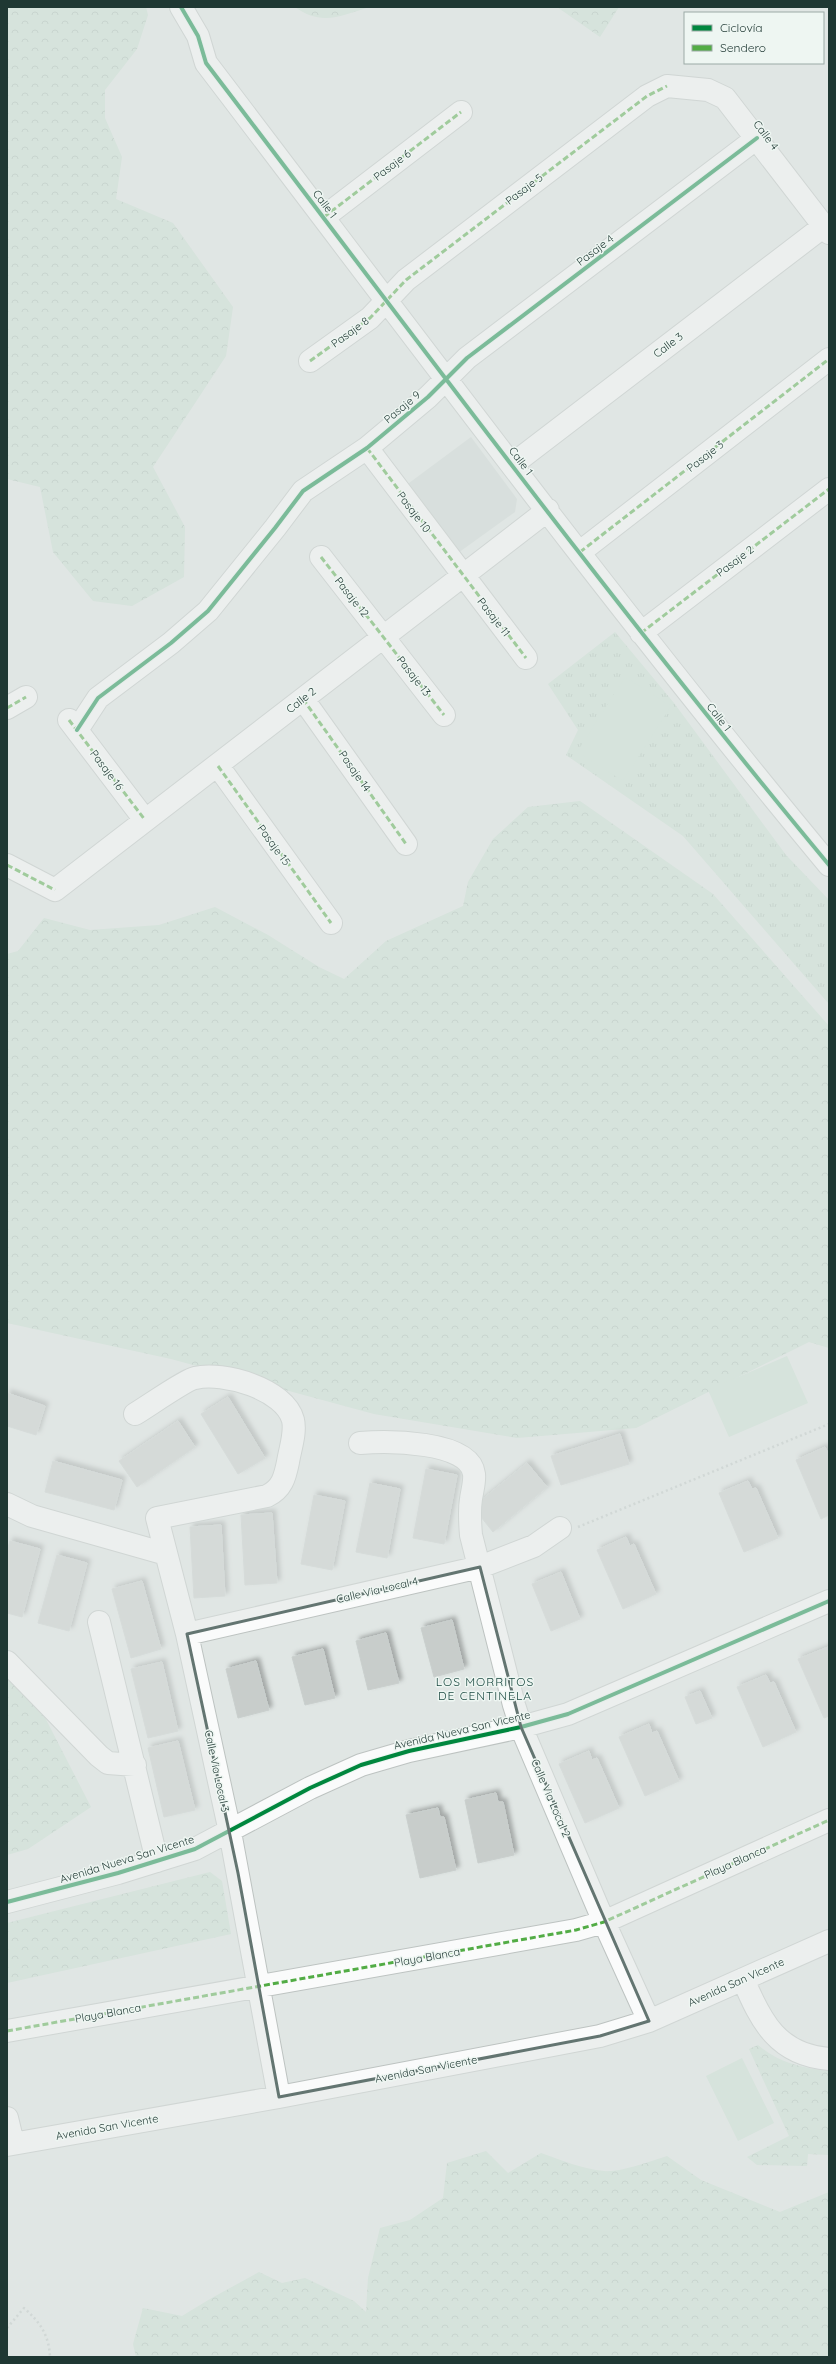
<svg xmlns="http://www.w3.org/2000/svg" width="836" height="2364" font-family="Quicksand,sans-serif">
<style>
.built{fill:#ced8d4}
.grass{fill:url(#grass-tufts)}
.forest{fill:url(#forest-crowns)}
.pitch{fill:#c9e0d2}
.building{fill:#c8cdcb;stroke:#c9cfcd;filter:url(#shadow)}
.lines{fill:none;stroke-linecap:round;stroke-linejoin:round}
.minor-casing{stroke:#bdc3c1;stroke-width:24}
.path{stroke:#bec7c5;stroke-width:2.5;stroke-dasharray:2 3;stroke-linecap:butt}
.minor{stroke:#fafbfb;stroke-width:22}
.quiet{stroke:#52ac45;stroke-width:3;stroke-dasharray:6 3;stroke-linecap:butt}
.cycleway-casing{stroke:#eef6f2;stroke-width:6}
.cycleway{stroke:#00873e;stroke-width:4}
.marked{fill:none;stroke:#637571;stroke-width:3;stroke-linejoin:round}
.labels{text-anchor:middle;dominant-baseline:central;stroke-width:3;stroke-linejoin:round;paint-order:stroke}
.street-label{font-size:11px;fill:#1f3833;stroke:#eef6f2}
.neighbourhood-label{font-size:12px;letter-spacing:1px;fill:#1c4a42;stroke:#eef6f2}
</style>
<defs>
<pattern id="grass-tufts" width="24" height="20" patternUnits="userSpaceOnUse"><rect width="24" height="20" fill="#c9e0d2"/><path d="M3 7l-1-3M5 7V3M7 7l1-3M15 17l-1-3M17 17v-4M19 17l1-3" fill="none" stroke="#acc1b5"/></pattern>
<pattern id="forest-crowns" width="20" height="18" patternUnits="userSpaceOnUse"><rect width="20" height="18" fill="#c9e0d2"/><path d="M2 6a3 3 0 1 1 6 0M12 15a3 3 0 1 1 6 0" fill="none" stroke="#acc1b5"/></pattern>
<filter id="shadow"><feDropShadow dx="3.5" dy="-3.5" stdDeviation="2" flood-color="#0004"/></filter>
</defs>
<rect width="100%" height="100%" fill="#e0e6e4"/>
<path class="built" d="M471 437 517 499 515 512 458 553 405 486Z"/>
<path class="grass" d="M615 632 674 703 786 855 829 900V1004L683 836 566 755 578 730 548 684Z"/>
<path class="forest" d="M7 7H146L148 15 137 49 105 90V118L122 157 116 199 173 223 233 307 226 356 153 467 185 527 184 577 132 606 93 601 53 552 40 487 7 479Z
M295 7H370C342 15 322 27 295 7Z
M557 7H619L600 37Z
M580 801 713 894 829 1026V1348L809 1342 636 1428 517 1438 374 1414 171 1359 7 1323V954L18 951 44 918 90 930 159 925 215 907 268 935 319 967 344 979 386 941 463 906 468 882 493 839 528 807Z
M7 1669 36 1700 91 1807 28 1849 7 1855Z
M210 1872 222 1881 231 1934 7 1983V1923Z
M758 2045C779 2063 802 2068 829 2071V2155L808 2154 807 2166 757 2165 747 2157 789 2136 749 2049Z
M486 2151 508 2173 541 2153C561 2160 582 2169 604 2171 619 2173 652 2161 667 2156L701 2180 780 2212 829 2192V2357H136L133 2344 143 2308 182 2316 210 2299 259 2272 282 2283 305 2278 354 2301 366 2312 368 2278 380 2228 410 2220 443 2198 447 2163Z"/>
<path class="pitch" d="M625 677 671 706 623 781 577 752Z
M787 1356 808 1403 729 1437 708 1390Z
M742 2058 774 2123 738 2141 706 2076Z"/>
<path class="building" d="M7 1393 45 1406 36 1435 7 1426Z
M228 1397 265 1458 238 1474 201 1414Z
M178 1421 195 1447 137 1487 119 1461Z
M620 1434 629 1464 561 1485 551 1456Z
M825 1447 829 1455V1515L821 1519 796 1460Z
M53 1461 122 1480 114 1510 45 1492Z
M527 1463 547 1487 493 1532 473 1507Z
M426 1469 457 1475 444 1544 413 1538Z
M748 1481 752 1489 756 1488 778 1538 744 1552 719 1493Z
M370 1483 400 1489 387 1558 356 1552Z
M314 1495 345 1501 332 1570 301 1564Z
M272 1513 277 1583 245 1585 241 1515Z
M221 1525 225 1596 194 1598 190 1527Z
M626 1537 630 1546 634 1544 656 1594 623 1609 597 1550Z
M10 1541 40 1549 22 1617 7 1613V1550Z
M57 1555 87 1563 69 1631 38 1623Z
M561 1572 580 1619 551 1631 532 1584Z
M142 1581 161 1649 131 1658 112 1589Z
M452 1620 464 1669 434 1677 421 1628Z
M386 1633 399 1683 368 1690 356 1641Z
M828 1647 829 1716 824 1718 798 1659Z
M323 1649 335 1698 305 1705 292 1657Z
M256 1661 269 1710 238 1718 226 1669Z
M162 1662 178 1731 148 1738 131 1669Z
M766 1675 770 1683 774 1682 796 1732 763 1747 737 1687Z
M700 1691 712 1718 696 1724 685 1697Z
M649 1724 652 1733 657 1731 679 1781 645 1796 619 1737Z
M178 1741 195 1810 164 1817 148 1748Z
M589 1751 592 1760 597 1758 619 1808 585 1823 559 1764Z
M496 1793 498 1802H503L514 1855 478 1863 465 1800Z
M438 1808 440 1817H444L456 1870 420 1878 406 1815Z"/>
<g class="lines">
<g class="minor-casing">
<path id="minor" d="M181 7 198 36 206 63C411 332 613 605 829 865
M324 217 461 112
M310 361 370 318 406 280 647 96 667 86 708 90 725 98 829 233
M367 448 526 658
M513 464 824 226
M580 552 829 359
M321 557 444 715
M641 633 829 489
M303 699 406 844
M7 708 26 697
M69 720 145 820
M77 730 98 698 171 643 208 611 275 528 303 491 367 448 428 397 467 358 757 138
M218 766 331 923
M7 865 55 890 548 510
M135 1414C147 1407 185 1380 195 1378 223 1371 285 1389 293 1420 296 1433 290 1449 288 1462 285 1477 282 1489 267 1496L157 1518 187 1634 230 1832 279 2097
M360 1443C385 1441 470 1440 474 1474 475 1482 472 1491 471 1499 469 1511 470 1523 471 1535L514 1705 521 1727 604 1922 649 2021
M7 1504 32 1516 166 1554
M99 1622 157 1861
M187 1634 480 1567 534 1546 560 1528
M7 1662 99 1756 108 1763 135 1765
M7 1902 118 1873 195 1849 310 1788 361 1765 409 1751 521 1727 568 1714 829 1601
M743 1979C761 2022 778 2055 829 2059
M7 2031 576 1930 604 1922 829 1820
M7 2118 13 2143
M7 2145 279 2097 600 2036 649 2021 829 1941"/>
</g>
<path class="path" d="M578 1527 829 1424
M7 2328 24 2308C40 2322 49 2335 50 2357"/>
<use href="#minor" class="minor"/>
<path class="quiet" d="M324 217 461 112
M310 361 370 318 406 280 647 96 667 86
M367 448 526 658
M580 552 829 359
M321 557 444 715
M641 633 829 489
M303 699 406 844
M7 708 26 697
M69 720 145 820
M218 766 331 923
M7 865 55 890
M7 2031 576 1930 604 1922 829 1820"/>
<g class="cycleway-casing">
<path id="cycleway" d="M181 7 198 36 206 63C411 332 613 605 829 865
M77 730 98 698 171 643 208 611 275 528 303 491 367 448 428 397 467 358 757 138
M7 1902 118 1873 195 1849 310 1788 361 1765 409 1751 521 1727 568 1714 829 1601"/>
</g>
<use href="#cycleway" class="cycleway"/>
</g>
<path d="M0 0H836V2364H0ZM480 1567 521 1727 649 2021 600 2036 279 2097 238 1873 187 1634Z" fill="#e0e6e4" fill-opacity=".55" fill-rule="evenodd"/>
<path class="marked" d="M480 1567 521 1727 649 2021 600 2036 279 2097 238 1873 187 1634Z"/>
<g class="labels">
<g class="street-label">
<text transform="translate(766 135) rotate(53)">Calle 4</text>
<text transform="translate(392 165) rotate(-37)">Pasaje 6</text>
<text transform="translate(524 189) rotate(-37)">Pasaje 5</text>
<text transform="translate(325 204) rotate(53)">Calle 1</text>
<text transform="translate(595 250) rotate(-37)">Pasaje 4</text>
<text transform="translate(350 332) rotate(-36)">Pasaje 8</text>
<text transform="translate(668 345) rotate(-37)">Calle 3</text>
<text transform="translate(402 407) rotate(-40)">Pasaje 9</text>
<text transform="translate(705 456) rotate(-38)">Pasaje 3</text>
<text transform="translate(521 461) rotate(53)">Calle 1</text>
<text transform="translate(414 512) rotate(53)">Pasaje 10</text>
<text transform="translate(735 561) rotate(-37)">Pasaje 2</text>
<text transform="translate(352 597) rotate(52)">Pasaje 12</text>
<text transform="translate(494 617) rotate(52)">Pasaje 11</text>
<text transform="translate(414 676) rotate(52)">Pasaje 13</text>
<text transform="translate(301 700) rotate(-38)">Calle 2</text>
<text transform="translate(719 717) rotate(52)">Calle 1</text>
<text transform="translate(107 770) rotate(53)">Pasaje 16</text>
<text transform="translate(355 771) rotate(55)">Pasaje 14</text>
<text transform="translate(274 845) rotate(54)">Pasaje 15</text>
<text transform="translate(377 1590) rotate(-13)">Calle Via Local 4</text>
<text transform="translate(462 1730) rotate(-13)">Avenida Nueva San Vicente</text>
<text transform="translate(217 1771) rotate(78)">Calle Via Local 3</text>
<text transform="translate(551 1798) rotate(67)">Calle Via Local 2</text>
<text transform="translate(127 1859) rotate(-17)">Avenida Nueva San Vicente</text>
<text transform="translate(735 1862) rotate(-24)">Playa Blanca</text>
<text transform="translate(427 1957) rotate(-10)">Playa Blanca</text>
<text transform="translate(736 1982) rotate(-24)">Avenida San Vicente</text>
<text transform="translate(108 2013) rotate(-10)">Playa Blanca</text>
<text transform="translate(426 2069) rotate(-11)">Avenida San Vicente</text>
<text transform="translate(107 2127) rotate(-10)">Avenida San Vicente</text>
</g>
<g class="neighbourhood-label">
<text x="485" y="1681">LOS MORRITOS<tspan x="485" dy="14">DE CENTINELA</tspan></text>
</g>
</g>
<rect width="836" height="2364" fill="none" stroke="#1f3833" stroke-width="16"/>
<rect x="684" y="12" width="140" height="52" fill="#eef6f2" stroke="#9baaa6"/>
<rect x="692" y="25" width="20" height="6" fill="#00873e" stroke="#9baaa6"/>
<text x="720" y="32" font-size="12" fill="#1f3833">Ciclovía</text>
<rect x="692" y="45" width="20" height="6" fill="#52ac45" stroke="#9baaa6"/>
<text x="720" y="52" font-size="12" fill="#1f3833">Sendero</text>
</svg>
